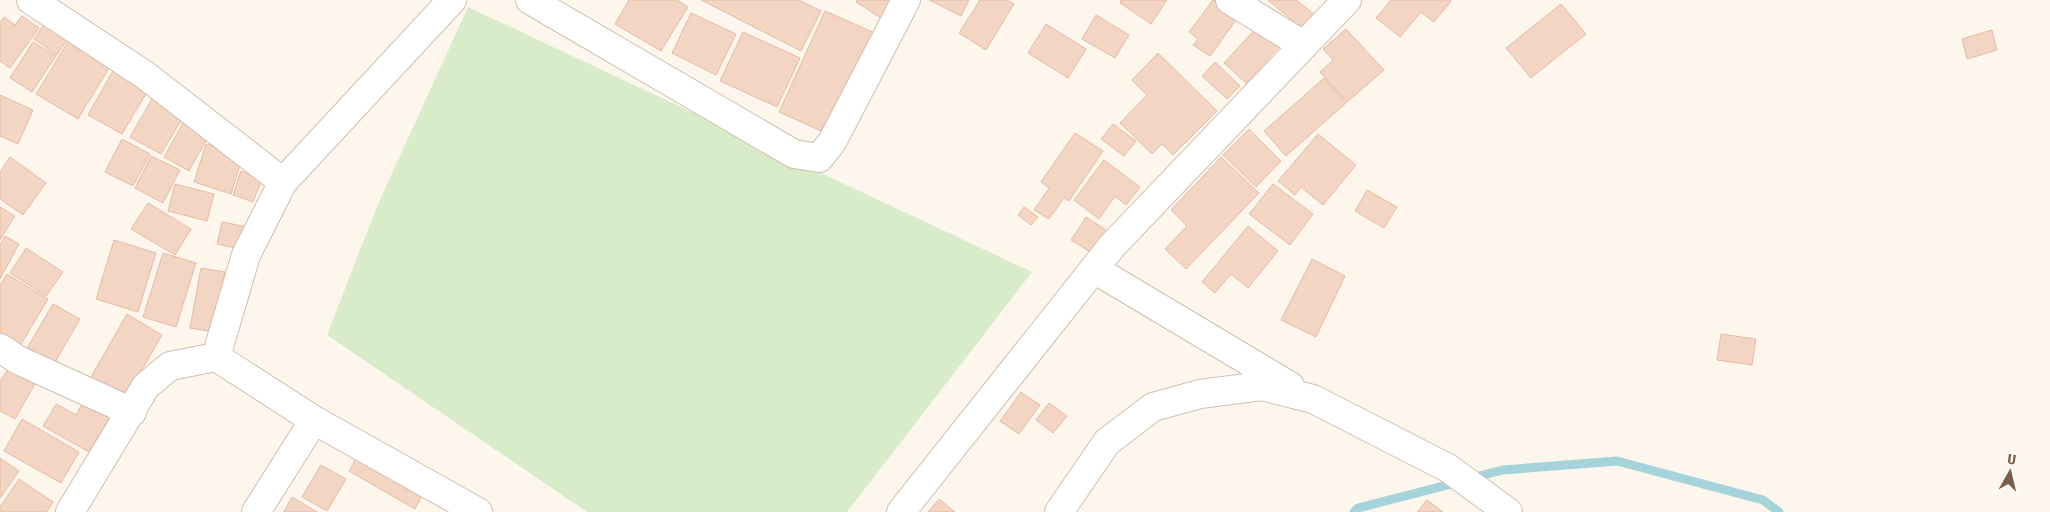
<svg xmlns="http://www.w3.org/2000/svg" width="2050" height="512" font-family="'Fira Sans Condensed',sans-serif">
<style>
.green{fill:#d8ecc9}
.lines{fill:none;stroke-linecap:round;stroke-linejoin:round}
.stream{stroke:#a5d3da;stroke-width:9}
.building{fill:#f3d5c3;stroke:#e6bba3}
.street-casing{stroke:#d1beb0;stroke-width:30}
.street{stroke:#fff;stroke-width:28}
</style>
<rect width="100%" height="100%" fill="#fdf6ec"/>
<path class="green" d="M468 7 1032 272 847 512H587L327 335 378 204Z"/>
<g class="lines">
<path class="stream" d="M1471 478 1503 470 1617 461 1763 500 1779 512
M1354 512 1358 508 1459 482"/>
</g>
<path class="building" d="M629 0H677L688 7 661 51 615 24Z
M701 0H799L821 11 801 51Z
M857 0H898L884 20 856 2Z
M929 0H969L961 16Z
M980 0H1007L1014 4 986 50 959 33Z
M1121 0H1167L1151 24 1120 3Z
M1213 0H1216L1239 16 1210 56 1193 45 1198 39 1189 32Z
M1268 0H1296L1319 18 1307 33Z
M1391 0H1450L1451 1 1434 22 1421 12 1400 37 1376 18Z
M1561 4 1586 34 1531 78 1506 48Z
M825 11 875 33 828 134 779 112Z
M691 13 736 34 716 75 672 53Z
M1096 15 1129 35 1115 58 1082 39Z
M22 16 39 28 10 68 0 61V23L4 17 15 25Z
M50 16 73 31 57 55 34 39Z
M1262 22 1284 42 1246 83 1224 63Z
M1046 24 1086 49 1068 78 1028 53Z
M1346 29 1384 70 1347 102 1320 72 1333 60 1323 49Z
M1992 30 1997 50 1967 59 1962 39Z
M743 32 800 58 777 107 720 81Z
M33 42 56 56 32 92 10 78Z
M68 42 109 68 78 119 36 94Z
M1158 53 1217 111 1173 155 1162 144 1152 154 1120 123 1147 95 1132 80Z
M118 62 153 82 122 134 88 115Z
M1215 62 1240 86 1227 99 1202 76Z
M1324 78 1346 103 1286 156 1264 131Z
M155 94 186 112 161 154 130 137Z
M0 95 33 110 18 144 0 136Z
M187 116 212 130 189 171 164 157Z
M1113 124 1136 141 1124 156 1101 139Z
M1249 129 1281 161 1256 187 1223 155Z
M1075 133 1103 151 1069 201 1064 198 1049 219 1034 210 1049 188 1041 182Z
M1318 134 1356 165 1323 205 1301 187 1295 195 1278 181Z
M122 139 150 154 133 186 105 172Z
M206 144 243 155 231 194 194 182Z
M151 156 180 170 163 203 135 188Z
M10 157 46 183 23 215 0 199V172Z
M1221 157 1259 193 1186 269 1165 249 1187 226 1171 210Z
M1104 160 1140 187 1126 205 1115 196 1099 219 1074 200Z
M241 171 262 179 253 202 233 195Z
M175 184 214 194 207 221 168 211Z
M1273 184 1313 214 1290 245 1249 214Z
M1367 190 1397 207 1384 228 1355 211Z
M148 203 191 229 175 255 131 229Z
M0 207 15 216 0 240Z
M1024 207 1038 217 1031 225 1018 215Z
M1086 217 1109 232 1095 255 1071 240Z
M222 222 248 227 244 250 217 244Z
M1248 226 1278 251 1248 288 1231 274 1215 293 1202 282Z
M5 236 19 244 0 279V245Z
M114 240 156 253 138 312 96 299Z
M26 248 63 272 46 296 10 273Z
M163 253 196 263 176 327 143 317Z
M1312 259 1345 276 1316 337 1281 320Z
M201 268 225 272 214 332 190 328Z
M7 274 48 299 17 351 0 341V285Z
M53 304 80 319 54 364 27 348Z
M127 314 162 335 123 402 88 382Z
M1721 334 1756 339 1752 365 1717 360Z
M9 367 36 382 15 419 0 411V382Z
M1021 392 1040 405 1019 434 1000 421Z
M87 395 114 411 89 452 43 426 56 404 76 415Z
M1049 403 1067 416 1053 433 1036 420Z
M22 419 79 452 61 483 4 451Z
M0 458 19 471 0 498Z
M356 458 422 496 415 509 349 471Z
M321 465 346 479 327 511 302 497Z
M19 479 53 502 47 512H0V507Z
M292 497 317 512H284Z
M939 499 955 512H928Z
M1427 500 1443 512H1417Z"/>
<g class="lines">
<g class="street-casing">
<path id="street" d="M31 0 145 75 283 182 246 255 216 357 314 420 478 512
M530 0 794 154 819 158 832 142 906 0
M1230 0 1303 45
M283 182 452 0
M1094 269 1290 386
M0 348 18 360 132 412
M70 512 146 386 170 366 216 357
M256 512 314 420
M901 512 1112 246 1347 0
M1059 512 1107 442 1153 407 1200 394 1262 386 1313 399 1448 468 1508 512"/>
</g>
<use href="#street" class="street"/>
</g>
<g transform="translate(2010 472) rotate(8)" stroke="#fffaf3" stroke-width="4" paint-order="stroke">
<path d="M0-4L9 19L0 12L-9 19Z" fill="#7a5c4d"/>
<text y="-8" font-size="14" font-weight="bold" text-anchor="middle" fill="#7a5c4d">U</text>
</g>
</svg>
